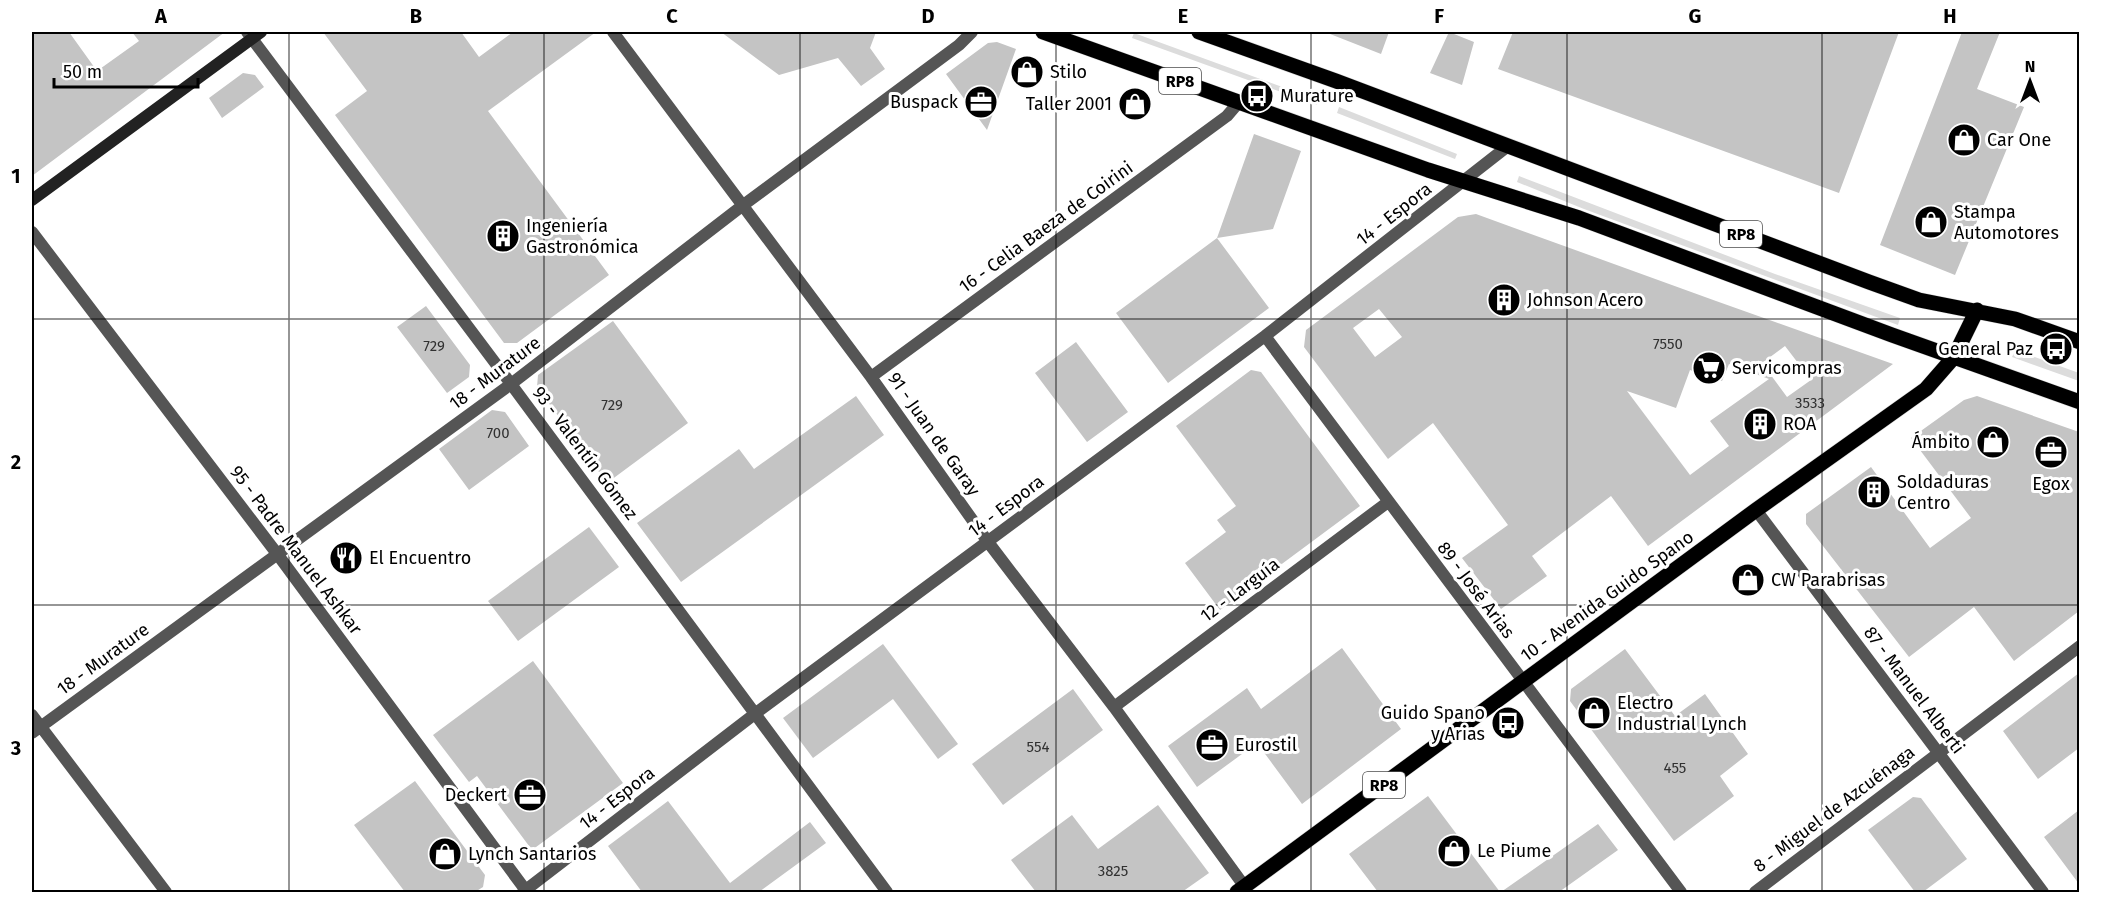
<svg xmlns="http://www.w3.org/2000/svg" width="2111" height="924" font-family="'Fira Sans',sans-serif">
<style>
.green{fill:#dcdcdc}
.building{fill:#c4c4c4;fill-rule:evenodd}
.lines{fill:none;stroke-linecap:round;stroke-linejoin:round}
.primary-casing{stroke:#dbdbdb;stroke-width:16}
.street{stroke:#555;stroke-width:12}
.secondary{stroke:#222;stroke-width:12}
.primary{stroke:#000;stroke-width:15}
.grid{fill:none;stroke:#000;stroke-width:1.5;stroke-opacity:0.55}
.labels{text-anchor:middle;dominant-baseline:central;stroke-width:6;stroke-linejoin:round;paint-order:stroke}
.number-label{font-size:15px;fill:#313131}
.shield{fill:#fff;stroke:#4c4c4c;stroke-width:1.5}
.shield-label{font-size:16px;font-weight:bold;fill:#000}
.poi-label{font-size:18px;fill:#000;stroke:#fff;text-anchor:start}
.street-label{font-size:18px;fill:#000;stroke:#fff}
.neatline{fill:none;stroke:#000;stroke-width:2}
.grid-label{font-size:20px;text-anchor:middle;font-weight:bold;fill:#000}
</style>
<rect width="100%" height="100%" fill="#fff"/>
<path class="green" d="M1134 33 1318 100 1317 105 1132 38Z
M1339 107 1457 154 1455 159 1337 113Z
M1519 176 1775 274 1900 318 1898 325 1584 209 1517 182Z
M2015 350 2079 373V381L2012 357Z"/>
<path class="building" d="M32 32H69L97 71 139 41 132 32H225L32 176Z
M323 32H461L479 57 513 32H596L488 111 609 275 517 343H504L335 115 367 91Z
M721 32H876L870 48 885 69 861 86 838 58 779 75Z
M1325 32H1389L1381 54Z
M1449 32 1474 42 1462 85 1430 73Z
M1513 32H1899L1839 193 1498 69Z
M1962 32H2000L1977 89 2024 107 1955 275 1880 245Z
M997 42 1016 49 987 130 946 74 988 43Z
M243 73 255 75 264 87 222 118 209 98Z
M1254 134 1301 151 1273 229 1217 238Z
M1476 214 1716 301 1893 364 1648 546 1611 496 1532 556 1547 576 1501 609 1462 558 1508 525 1433 423 1388 459 1304 347 1306 330 1458 217ZM1379 309 1402 337 1375 357 1353 328ZM1785 346 1811 380 1787 397 1762 363ZM1729 364 1769 379 1710 421 1729 446 1690 475 1627 391 1676 408 1690 370 1722 381Z
M1217 238 1269 308 1168 383 1116 313Z
M426 306 470 365 469 377 447 393 397 327Z
M613 321 688 423 607 483 537 387 538 375Z
M1076 342 1128 412 1087 442 1035 373Z
M1251 370 1261 372 1360 506 1220 610 1185 563 1226 532 1217 520 1236 506 1176 426Z
M856 396 884 435 681 582 637 523 739 449 754 469Z
M1977 396 2079 432V611L2014 661 1974 607 1909 657 1806 524V514L1871 467 1930 548 1971 518 1911 438 1964 400Z
M492 410 505 412 529 446 469 490 439 449Z
M589 527 619 567 518 641 488 601Z
M883 644 958 744 938 759 893 699 813 758 783 718Z
M1342 648 1401 729 1302 804 1257 743 1197 787 1168 746 1247 688 1261 709Z
M1625 649 1675 716 1705 694 1748 754 1720 776 1734 796 1674 841 1570 701 1571 689Z
M533 661 623 783 532 850 477 776 469 782 433 735Z
M2079 673V748L2038 779 2003 731Z
M1073 689 1103 730 1003 805 972 764Z
M415 781 485 875 483 887 475 892H405L354 825Z
M1428 796 1500 892H1378L1349 854Z
M1913 797 1921 798 1967 859 1923 892H1915L1868 830Z
M668 801 730 883 810 822 826 843 759 892H642L608 846Z
M1158 805 1209 873 1182 892H1036L1011 860 1072 815 1098 849Z
M2079 810V884L2044 837Z
M1598 824 1618 850 1559 892H1501Z"/>
<g class="lines">
<g class="primary-casing">
<path id="primary" d="M1043 32 1428 170 1579 218 1892 335 2080 402
M1199 32 1336 81 1869 282 1919 300 2015 319 2080 342
M1237 892 1756 510 1926 389 1954 357 1977 310"/>
</g>
<path class="street" d="M247 32 511 384 887 892
M613 32 871 377 988 542 1114 707 1245 887
M32 232 278 555 527 892
M1265 336 1681 892
M871 377 1227 116 1239 102
M1756 510 2043 892
M1114 707 1388 502
M32 715 166 892
M32 733 511 384 742 206 959 45 972 32
M523 892 756 713 1265 336 1508 146
M1755 892 2080 646"/>
<path class="secondary" d="M32 200 261 32"/>
<use href="#primary" class="primary"/>
</g>
<path class="grid" d="M289 32V892M544 32V892M800 32V892M1056 32V892M1311 32V892M1567 32V892M1822 32V892M32 319H2080M32 605H2080"/>
<defs>
<g id="shop-disc" transform="scale(1.725)"><circle r="9.5" fill="#000" stroke="#fff"/><path d="M-5-2.5h2.3a2.7 3.5 0 0 1 5.4 0H5L5.5 6h-11ZM-1.5-2.5h3a1.5 2.3 0 0 0-3 0Z" fill="#fff"/></g>
<g id="bus-disc" transform="scale(1.725)"><circle r="9.5" fill="#000" stroke="#fff"/><path d="M-5-6H5V4H4V6H2V4H-2V6H-4V4H-5ZM-3.5-4V0h7V-4ZM-3.5 1.2v1.5H-2V1.2ZM2 1.2v1.5H3.5V1.2Z" fill="#fff"/></g>
<g id="office-disc" transform="scale(1.725)"><circle r="9.5" fill="#000" stroke="#fff"/><path d="M-6-3h4V-5.5h4V-3h4V5H-6ZM-1-4.5V-3h2v-1.5ZM-6 0V1H6V0Z" fill="#fff"/></g>
<g id="building-disc" transform="scale(1.725)"><circle r="9.5" fill="#000" stroke="#fff"/><path d="M-4-6H4V6H1V3H-1V6H-4ZM-2.5-4.3h1.7v1.8h-1.7ZM.8-4.3h1.7v1.8H.8ZM-2.5-1h1.7V.8h-1.7ZM.8-1h1.7V.8H.8Z" fill="#fff"/></g>
<g id="supermarket-disc" transform="scale(1.725)"><circle r="9.5" fill="#000" stroke="#fff"/><path d="M-6-5.5h2.5l.6 2H6L4.5 2H-2.5L-4.4-4H-6ZM-1.5 3.2a1.3 1.3 0 1 0 .1 0ZM3 3.2a1.3 1.3 0 1 0 .1 0Z" fill="#fff"/></g>
<g id="restaurant-disc" transform="scale(1.725)"><circle r="9.5" fill="#000" stroke="#fff"/><path d="M-5-6h1v4h1v-4h1v4h1v-4h1v5L-1.5 .5V6h-2V.5L-5-1ZM5-6V6H3V1.5H1.5Q1.5-4 5-6Z" fill="#fff"/></g>
</defs>
<g fill-rule="evenodd">
<use href="#shop-disc" x="1027" y="72"/>
<use href="#bus-disc" x="1257" y="96"/>
<use href="#office-disc" x="981" y="102"/>
<use href="#shop-disc" x="1135" y="104"/>
<use href="#shop-disc" x="1964" y="140"/>
<use href="#shop-disc" x="1931" y="222"/>
<use href="#building-disc" x="503" y="236"/>
<use href="#building-disc" x="1504" y="300"/>
<use href="#bus-disc" x="2056" y="349"/>
<use href="#supermarket-disc" x="1709" y="368"/>
<use href="#building-disc" x="1760" y="424"/>
<use href="#shop-disc" x="1993" y="442"/>
<use href="#office-disc" x="2051" y="452"/>
<use href="#building-disc" x="1874" y="492"/>
<use href="#restaurant-disc" x="346" y="558"/>
<use href="#shop-disc" x="1748" y="580"/>
<use href="#shop-disc" x="1594" y="713"/>
<use href="#bus-disc" x="1508" y="723"/>
<use href="#office-disc" x="1212" y="745"/>
<use href="#office-disc" x="530" y="795"/>
<use href="#shop-disc" x="1454" y="851"/>
<use href="#shop-disc" x="445" y="854"/>
</g>
<g class="labels">
<g class="number-label">
<text x="1668" y="344">7550</text>
<text x="434" y="346">729</text>
<text x="1810" y="403">3533</text>
<text x="612" y="405">729</text>
<text x="498" y="433">700</text>
<text x="1038" y="747">554</text>
<text x="1675" y="768">455</text>
<text x="1113" y="871">3825</text>
</g>
<g class="shield">
<rect x="1159" y="68" width="42" height="26" rx="4.5"/>
<rect x="1720" y="221" width="42" height="26" rx="4.5"/>
<rect x="1363" y="772" width="42" height="26" rx="4.5"/>
</g>
<g class="shield-label">
<text x="1180" y="81">RP8</text>
<text x="1741" y="234">RP8</text>
<text x="1384" y="785">RP8</text>
</g>
<g class="poi-label">
<text x="1050" y="72">Stilo</text>
<text x="1280" y="96">Murature</text>
<text x="958" y="102" text-anchor="end">Buspack</text>
<text x="1112" y="104" text-anchor="end">Taller 2001</text>
<text x="1987" y="140">Car One</text>
<text x="1954" y="212">Stampa<tspan x="1954" dy="21">Automotores</tspan></text>
<text x="526" y="226">Ingeniería<tspan x="526" dy="21">Gastronómica</tspan></text>
<text x="1527" y="300">Johnson Acero</text>
<text x="2033" y="349" text-anchor="end">General Paz</text>
<text x="1732" y="368">Servicompras</text>
<text x="1783" y="424">ROA</text>
<text x="1970" y="442" text-anchor="end">Ámbito</text>
<text x="1897" y="482">Soldaduras<tspan x="1897" dy="21">Centro</tspan></text>
<text x="2051" y="484" text-anchor="middle">Egox</text>
<text x="369" y="558">El Encuentro</text>
<text x="1771" y="580">CW Parabrisas</text>
<text x="1617" y="703">Electro<tspan x="1617" dy="21">Industrial Lynch</tspan></text>
<text x="1485" y="713" text-anchor="end">Guido Spano<tspan x="1485" dy="21">y Arias</tspan></text>
<text x="1235" y="745">Eurostil</text>
<text x="507" y="795" text-anchor="end">Deckert</text>
<text x="1477" y="851">Le Piume</text>
<text x="468" y="854">Lynch Santarios</text>
</g>
<g class="street-label">
<text transform="translate(1394 214) rotate(-38)">14 - Espora</text>
<text transform="translate(1046 227) rotate(-36)">16 - Celia Baeza de Coirini</text>
<text transform="translate(495 373) rotate(-37)">18 - Murature</text>
<text transform="translate(934 434) rotate(55)">91 - Juan de Garay</text>
<text transform="translate(585 453) rotate(53)">93 - Valentín Gómez</text>
<text transform="translate(1006 506) rotate(-37)">14 - Espora</text>
<text transform="translate(296 550) rotate(53)">95 - Padre Manuel Ashkar</text>
<text transform="translate(1240 590) rotate(-37)">12 - Larguía</text>
<text transform="translate(1476 590) rotate(53)">89 - José Arias</text>
<text transform="translate(1607 596) rotate(-36)">10 - Avenida Guido Spano</text>
<text transform="translate(103 659) rotate(-36)">18 - Murature</text>
<text transform="translate(1914 690) rotate(53)">87 - Manuel Alberti</text>
<text transform="translate(617 798) rotate(-38)">14 - Espora</text>
<text transform="translate(1834 809) rotate(-37)">8 - Miguel de Azcuénaga</text>
</g>
</g>
<rect width="2111" height="924" fill="none" stroke="#ffffff" stroke-width="66"/>
<g transform="translate(2030 81)" stroke="#ffffff" stroke-width="4.5" paint-order="stroke">
<path d="M0-4.5L10 22L0 15L-10 22Z" fill="#000000"/>
<text y="-9" font-size="16" font-weight="bold" text-anchor="middle" fill="#000000">N</text>
</g>
<path d="M54 78v9h144v-9" fill="none" stroke="#000000" stroke-width="3"/>
<text x="63" y="78" font-size="18" fill="#000000" stroke="#ffffff" stroke-width="4.5" paint-order="stroke">50 m</text>
<rect x="33" y="33" width="2045" height="858" class="neatline"/>
<g class="grid-label">
<text x="161" y="23">A</text>
<text x="416" y="23">B</text>
<text x="672" y="23">C</text>
<text x="928" y="23">D</text>
<text x="1183" y="23">E</text>
<text x="1439" y="23">F</text>
<text x="1695" y="23">G</text>
<text x="1950" y="23">H</text>
<text x="16" y="183">1</text>
<text x="16" y="469">2</text>
<text x="16" y="755">3</text>
</g>
</svg>
